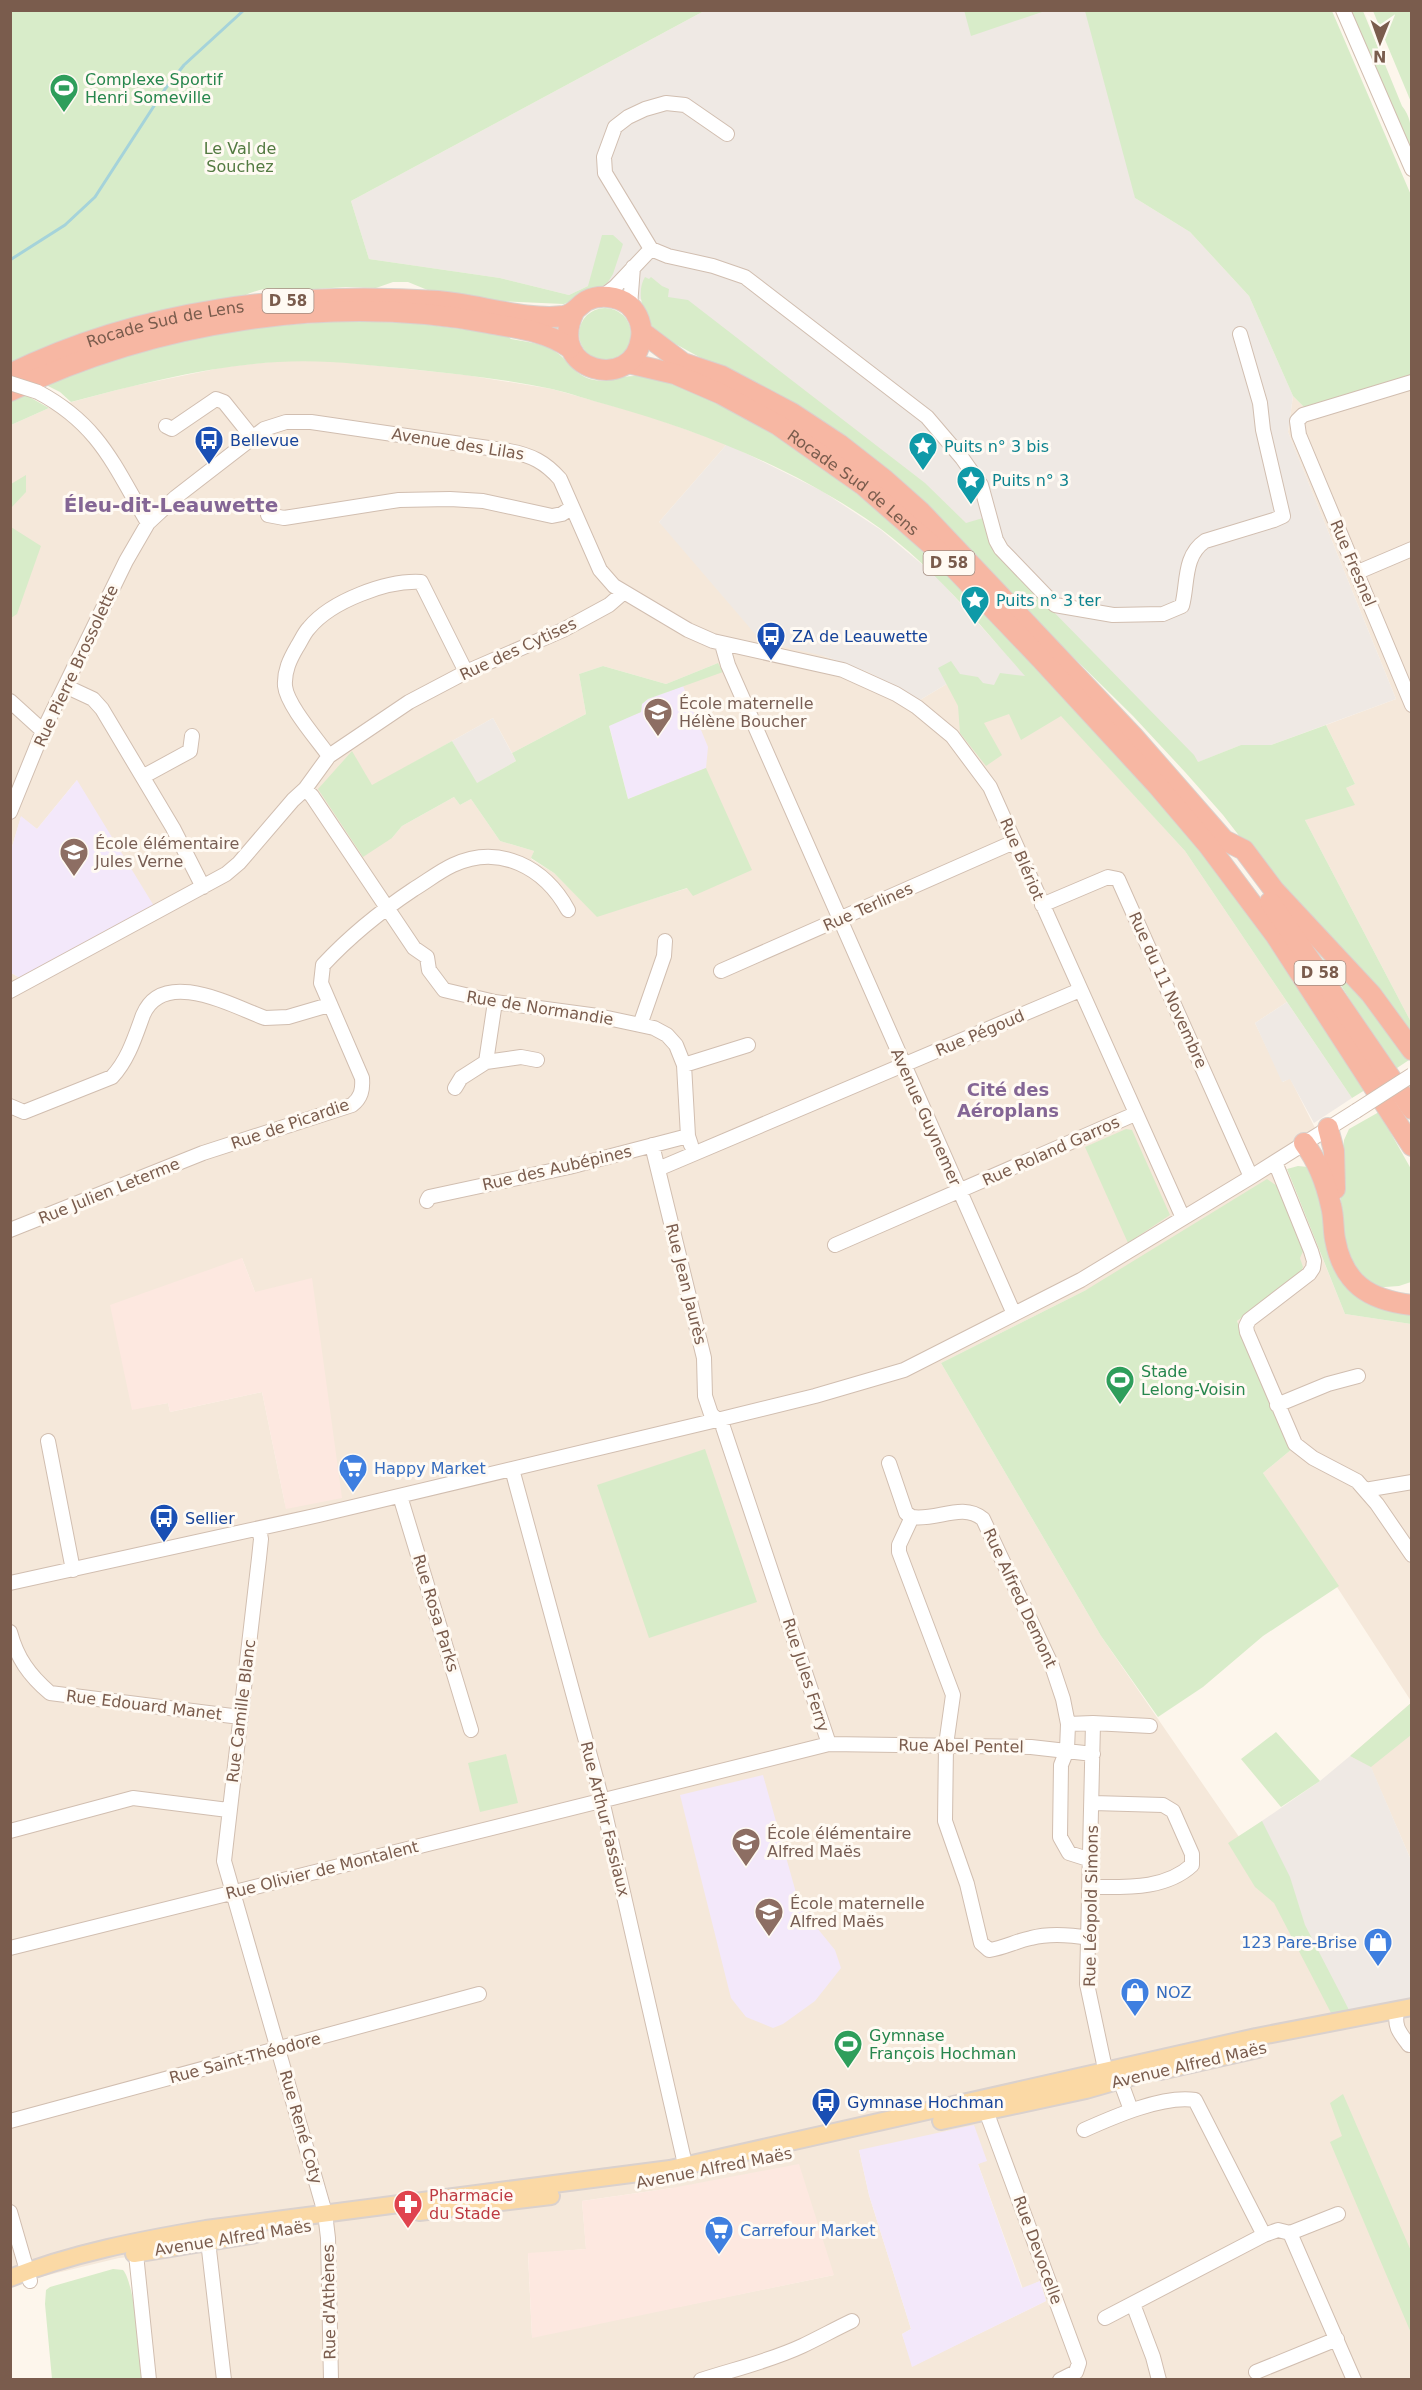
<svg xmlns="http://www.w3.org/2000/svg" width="1422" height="2390" font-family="'DejaVu Sans',sans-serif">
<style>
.residential{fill:#f5e8da;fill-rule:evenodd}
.commercial{fill:#fde8e0}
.industrial{fill:#efe9e4}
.education{fill:#f3e8fa}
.green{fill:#d8ecc9}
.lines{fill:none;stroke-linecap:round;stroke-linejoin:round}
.stream{stroke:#a5d3da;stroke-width:3}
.minor-casing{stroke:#d1beb0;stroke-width:16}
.major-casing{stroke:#dad1cd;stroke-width:20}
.highway-casing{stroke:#dad1cd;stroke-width:22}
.minor{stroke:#fff;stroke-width:14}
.major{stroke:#fbd9a5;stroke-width:16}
.highway{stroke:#f7b7a3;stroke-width:20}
.minor-bridge-casing{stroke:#d1beb0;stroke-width:16;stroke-linecap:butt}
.minor-bridge{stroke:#fff;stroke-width:14}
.labels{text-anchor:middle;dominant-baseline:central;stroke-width:6;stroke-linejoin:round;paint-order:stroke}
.shield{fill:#fffaf3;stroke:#a28b7f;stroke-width:1.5}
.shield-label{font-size:15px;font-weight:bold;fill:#7a5c4d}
.leisure-label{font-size:16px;fill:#27864d;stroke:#fffaf3;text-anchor:start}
.park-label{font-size:16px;fill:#537a41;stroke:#fffaf3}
.street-label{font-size:16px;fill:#7a5c4d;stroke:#fffaf3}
.transit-label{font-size:16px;fill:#164399;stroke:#fffaf3;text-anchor:start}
.culture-label{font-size:16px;fill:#0d838f;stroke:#fffaf3;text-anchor:start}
.education-label{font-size:16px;fill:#785e54;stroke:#fffaf3;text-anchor:start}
.shop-label{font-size:16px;fill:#366cbe;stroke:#fffaf3;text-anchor:start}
.health-label{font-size:16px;fill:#be3a42;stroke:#fffaf3;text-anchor:start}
.neighbourhood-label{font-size:18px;font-weight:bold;fill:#846695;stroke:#fffaf3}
.quarter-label{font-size:20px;font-weight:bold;fill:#846695;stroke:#fffaf3}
</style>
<rect width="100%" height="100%" fill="#fdf6ec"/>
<path class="residential" d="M280 361H332L466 375 552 389 645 415 727 444 659 522 824 656 868 672 920 700 950 682 1048 701 1185 851 1287 1002 1255 1023 1283 1082 1290 1078 1318 1134 1282 1158 1345 1314 1411 1324V1701L1263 1473 1292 1449 1237 1321 1300 1275 1302 1267 1300 1258 1086 1290 941 1363 1101 1636 1268 1879 1336 2012 1411 1998V2379H149L142 2256 119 2258 11 2284V973L23 979 77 780 37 829 21 817 11 850V425L49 408 128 387 225 367ZM718 663 609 725 688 888 597 916 554 873 531 859 534 851 500 841 471 799 460 805 454 797 402 826 392 838 352 752 372 786 493 718 512 753 586 714 579 674 603 666 666 684ZM242 1258 255 1292 286 1509 262 1392 170 1412 168 1403 132 1409ZM859 2150 987 2160 978 2164 1023 2289 1040 2281 1046 2301 913 2366 902 2334 911 2329 869 2195ZM672 2188 834 2275 532 2337 528 2254 586 2249 582 2201Z
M1411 377V1022L1305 820 1346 788 1355 784 1326 725 1396 699 1288 432 1293 396 1305 408Z
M1411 1703V1860L1371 1768 1350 1756Z"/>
<path class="commercial" d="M242 1258 255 1292 312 1278 342 1498 286 1509 262 1392 170 1412 168 1403 132 1410 110 1305Z
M799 2164 834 2275 532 2338 528 2253 586 2249 582 2201 672 2188Z"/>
<path class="industrial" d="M704 11H1125L1135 198 1190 232 1249 296 1293 396 1288 432 1396 699 1271 745H1241L1191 765 993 564 644 301 622 292 588 286 569 295 500 278 369 259 351 201Z
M727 444 822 491 881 530 936 576 1048 701 950 682 920 700 868 672 824 656 762 642 659 522Z
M493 718 516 761 476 784 452 741Z
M1287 1002 1352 1098 1314 1123 1290 1079 1282 1082 1255 1023Z
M1350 1756 1371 1767 1411 1860V1998L1336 2012 1240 1836 1320 1781Z"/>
<path class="education" d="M683 686 708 747 706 768 628 799 609 725 641 712 642 704 648 699Z
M77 780 154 906 22 979 11 973V850L21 816 37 829Z
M763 1775 800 1907 835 1950 841 1968 815 2001 783 2024 773 2028 746 2017 731 1998 680 1795Z
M974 2125 987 2161 978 2164 1022 2288 1040 2281 1046 2301 912 2367 902 2334 911 2329 869 2195 859 2150Z"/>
<path class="green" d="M964 10H1045V11L971 36Z
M10 11H704L351 201 369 259 500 278 569 295 588 286 602 235H613L623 244 613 274 608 282 600 288 564 304 499 301 430 291 408 282H393L376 288 346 287 288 291C273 286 256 289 242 297L11 365Z
M1085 11H1332L1411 195V377L1305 408 1293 396 1249 296 1190 232 1135 198Z
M1349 11H1363L1402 106C1413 120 1411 132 1411 149H1408Z
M1373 11H1411V102Z
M645 277 649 279 651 277 662 286 669 289 668 297 688 300 925 483 966 523 983 518 997 554 1194 755 1198 762 1241 745H1271L1326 725 1355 784 1346 788 1355 805 1305 820 1411 1022V1042L1275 882 1223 815 1185 772 1133 716 1059 643 943 523 732 375 661 336C646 323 634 295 645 277Z
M579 334a26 26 0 1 1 52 0a26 26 0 1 1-52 0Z
M347 321 413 323 507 335 511 339C526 342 543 343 556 352 568 360 574 373 587 378 605 385 617 376 634 376 654 375 688 390 707 399 839 460 937 561 1034 666 1090 727 1151 785 1202 850 1261 927 1312 1008 1365 1090L1352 1098 1185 851 1061 716 1021 740 1009 714 984 723 1002 755 986 766 960 733 958 706 938 668 951 661 960 674 978 677 983 683 994 685 1000 673 1025 676C980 625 936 570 881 529 799 470 704 432 608 405 589 400 570 393 552 389 505 379 457 374 410 369 366 365 323 359 278 362 208 366 139 384 71 402L60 392 44 384C76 373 107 361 139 351 206 331 278 325 347 321Z
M24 394 49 408 11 425 10 402Z
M26 475V492L11 508V484Z
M10 524 11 527 41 546 17 614 11 618Z
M718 663 723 672 648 699 642 704 641 712 609 726 628 799 706 768 752 870 693 896 687 888 597 917 554 873 531 858 534 851 500 841 471 799 460 805 454 797 402 826 392 838 363 857 318 789 352 751 372 785 452 741 477 783 516 761 512 753 586 714 579 674 603 666 666 684Z
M1310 942 1337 967 1409 1060 1394 1070 1332 971Z
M1379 1112 1411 1169V1282L1399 1286 1371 1288C1365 1283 1357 1277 1354 1271 1336 1240 1341 1175 1344 1140L1349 1129Z
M1126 1129 1132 1130 1170 1215 1128 1243 1085 1147Z
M1298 1166 1308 1167 1320 1182 1328 1249 1334 1270 1341 1282 1353 1294 1365 1301 1411 1310V1324L1345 1314 1287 1169Z
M1267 1179 1277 1186 1305 1247 1300 1258 1303 1267 1300 1275 1237 1321 1292 1449 1263 1473 1339 1586 1263 1636 1203 1687 1158 1717 1101 1636 941 1363 1086 1290Z
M705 1449 757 1602 649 1638 597 1485Z
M1411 1703V1735L1371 1767 1350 1756Z
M1276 1732 1320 1781 1281 1807 1241 1759Z
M506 1754 518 1803 480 1812 468 1763Z
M1262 1821 1290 1877 1305 1925 1349 2010 1331 2013 1274 1903 1255 1887 1228 1843Z
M1343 2094 1411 2251V2333L1330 2142 1342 2136 1330 2103Z
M113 2269 123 2270C135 2283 140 2358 143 2379H52L45 2304 46 2290 50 2287Z"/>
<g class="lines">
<path class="stream" d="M10 260 65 225 95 197 165 89 184 65 244 10"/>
<g class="minor-casing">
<path id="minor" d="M1343 10 1412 169
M727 134 685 105 666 103 645 109 628 117 615 127 604 157 605 173 651 249 668 256 713 266 745 277 927 417 962 458 981 485 996 540 1001 549 1055 605 1113 615 1163 614 1182 606C1188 584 1183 556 1205 541L1274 520 1283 516 1263 430 1260 403 1240 334
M603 296 615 287 651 249
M630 306 633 267
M1412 382 1313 412 1303 415 1297 421 1299 435 1412 705
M38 392C100 425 114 466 148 523
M166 426 172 429 216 399 224 402 252 437
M268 515 284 518 399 500 450 499 483 501 552 516 562 514 571 508
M1358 572 1412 549
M722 644 728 665 1014 1314
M65 686 93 699 102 709 173 828 203 887
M10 701 43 731
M329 756C317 739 287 705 285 686 284 671 290 659 297 647 301 641 304 633 309 628 331 601 387 580 421 582L466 672
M144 776 190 751 192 736
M305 789 312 796 414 948 427 957 429 970 444 990 495 1002 598 1016 654 1028 667 1035 676 1045 684 1065
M10 812 43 731 126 561 148 523 176 497 264 429 286 422H311L509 451C531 455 545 462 560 479L600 570 614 586 688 630 713 641 843 670 896 694 917 707 952 736 990 787 1183 1218
M1042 905 1108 877 1118 879 1251 1177
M721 971 1014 842
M10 991 226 874 239 863 293 800 305 789 329 756 409 702 466 672 563 630 609 605 624 592
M640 1025 664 956 665 941
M486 1062 521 1057 537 1060
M455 1088 461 1078 486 1062 495 1002
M10 1106 24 1112 112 1077C128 1060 135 1037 143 1015 163 967 233 1006 265 1018L288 1017 329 1005
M652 1145 704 1358 705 1396 711 1414 722 1424 829 1744
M691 1145 688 1136 684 1065 748 1045
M1275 1162 1311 1251 1314 1261 1313 1268 1309 1274 1249 1320 1246 1326 1247 1332 1295 1444 1313 1458 1357 1481 1377 1504 1412 1555
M658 1169 1080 990
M427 1201 429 1197 569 1167 688 1136
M10 1230 203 1153 352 1105C361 1098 363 1090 362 1078L321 983 323 965C350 936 381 911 414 889 427 881 440 871 453 865 500 843 545 868 568 910
M835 1245 1135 1114
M1277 1405 1328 1384 1358 1376
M48 1441 73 1570
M889 1463 906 1513 912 1517
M512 1469 602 1800 687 2173
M1365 1490 1412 1482
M400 1496 471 1730
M912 1517 899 1545V1552L953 1695 946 1745 945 1821 967 1884 981 1943 989 1950C1004 1948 1016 1941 1031 1938 1049 1933 1072 1935 1090 1938
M912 1517C937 1521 962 1502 983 1519L1052 1666 1063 1699 1068 1724 1067 1750 1061 1765 1060 1837 1069 1853 1091 1860
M259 1529 261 1539 259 1558 224 1861 325 2213 328 2238 331 2380
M10 1583 319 1515 717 1420 815 1396 904 1370 1081 1280 1251 1177 1356 1111
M10 1632C17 1658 29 1675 50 1693L240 1717
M1093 1723 1087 1984 1104 2064 1108 2071 1120 2080 1131 2110
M1068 1724 1093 1723 1150 1726
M10 1831 133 1798 228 1810
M1090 1887C1125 1887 1165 1890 1192 1865V1854L1173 1811 1163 1805 1093 1803
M10 1948 829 1744 1031 1747 1093 1754
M1397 2010C1394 2027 1399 2032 1409 2045H1412
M986 2111 1079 2363 1076 2372 1060 2380
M10 2121 479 1994
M1084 2130C1113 2117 1163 2095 1195 2100L1264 2235
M10 2212 30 2281
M1290 2233 1354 2380
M208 2241 224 2380
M136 2254 149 2380
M1133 2304 1153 2357 1159 2380
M1105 2318 1264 2235 1278 2230 1290 2233 1338 2214
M1256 2372 1337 2339
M701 2380C735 2369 770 2361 802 2346 819 2338 835 2329 852 2321"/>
</g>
<g class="major-casing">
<path id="major" d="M1160 2071 1258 2049
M941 2121 1086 2090 1135 2076
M419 2212 551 2196
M134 2254 256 2234
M10 2278C72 2253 141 2240 206 2229L670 2169 1256 2037 1412 2007"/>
</g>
<g class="highway-casing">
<g id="highway">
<path d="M642 332 683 363 722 376 792 413 839 444 885 480 921 512 1133 736 1224 840 1244 850 1274 890 1371 994 1412 1050"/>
<path id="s1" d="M628 363 675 374 721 394 778 425 863 485 936 549 1041 659 1157 785 1208 845 1276 936 1412 1146"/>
<path id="s2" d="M10 374C143 309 293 291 438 301 477 304 527 321 564 316 574 314 578 306 586 301 599 294 618 296 629 305 638 313 643 326 641 338 634 393 545 372 574 312"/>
<path d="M10 391C154 322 331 293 488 323 516 328 547 331 570 348"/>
<path d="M1270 902 1412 1109"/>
<path d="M1328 1128 1334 1151 1335 1189"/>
<path d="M1304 1143C1319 1163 1326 1183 1331 1206 1334 1217 1333 1228 1335 1239 1343 1283 1368 1300 1412 1305"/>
</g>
</g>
<use href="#minor" class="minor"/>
<use href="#major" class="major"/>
<use href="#highway" class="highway"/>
<g class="minor-bridge-casing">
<path id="minor-bridge" d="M10 383 38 392
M1356 1111 1412 1075"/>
</g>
<use href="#minor-bridge" class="minor-bridge"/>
</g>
<defs>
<g id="stadium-pin" transform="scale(1.5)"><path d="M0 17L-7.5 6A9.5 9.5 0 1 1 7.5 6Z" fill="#2e9e5b" stroke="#fffaf3"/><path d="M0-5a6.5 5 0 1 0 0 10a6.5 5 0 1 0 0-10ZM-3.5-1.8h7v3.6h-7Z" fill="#fff"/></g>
<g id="bus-pin" transform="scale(1.5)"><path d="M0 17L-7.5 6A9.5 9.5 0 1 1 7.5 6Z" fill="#1a4fb4" stroke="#fffaf3"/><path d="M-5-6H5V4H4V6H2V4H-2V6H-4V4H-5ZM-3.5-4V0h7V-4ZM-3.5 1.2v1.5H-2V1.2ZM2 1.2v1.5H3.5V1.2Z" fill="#fff"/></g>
<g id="sight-pin" transform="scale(1.5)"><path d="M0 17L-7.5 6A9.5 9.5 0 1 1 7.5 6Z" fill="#0f9aa8" stroke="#fffaf3"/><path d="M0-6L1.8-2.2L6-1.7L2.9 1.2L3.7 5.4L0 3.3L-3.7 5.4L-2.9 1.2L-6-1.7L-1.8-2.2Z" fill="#fff"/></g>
<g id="school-pin" transform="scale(1.5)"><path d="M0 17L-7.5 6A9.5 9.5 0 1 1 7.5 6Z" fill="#8d6e63" stroke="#fffaf3"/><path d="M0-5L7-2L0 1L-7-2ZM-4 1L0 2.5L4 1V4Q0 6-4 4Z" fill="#fff"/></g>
<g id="supermarket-pin" transform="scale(1.5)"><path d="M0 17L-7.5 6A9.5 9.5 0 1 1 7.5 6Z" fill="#3f7fe0" stroke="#fffaf3"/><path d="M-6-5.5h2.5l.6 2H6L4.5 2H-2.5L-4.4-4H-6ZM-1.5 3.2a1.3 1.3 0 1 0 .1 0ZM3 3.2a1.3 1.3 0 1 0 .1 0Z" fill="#fff"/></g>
<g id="shop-pin" transform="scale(1.5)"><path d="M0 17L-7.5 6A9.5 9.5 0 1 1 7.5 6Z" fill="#3f7fe0" stroke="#fffaf3"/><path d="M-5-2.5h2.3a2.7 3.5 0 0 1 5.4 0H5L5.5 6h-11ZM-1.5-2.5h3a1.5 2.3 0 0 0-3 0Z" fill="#fff"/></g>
<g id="pharmacy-pin" transform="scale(1.5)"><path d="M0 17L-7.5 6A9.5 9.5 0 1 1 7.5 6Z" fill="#e0444e" stroke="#fffaf3"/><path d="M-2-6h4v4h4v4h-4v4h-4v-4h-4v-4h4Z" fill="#fff"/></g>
</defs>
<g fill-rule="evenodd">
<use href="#stadium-pin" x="64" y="88"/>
<use href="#bus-pin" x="209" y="440"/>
<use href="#sight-pin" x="923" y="446"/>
<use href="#sight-pin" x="971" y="480"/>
<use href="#sight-pin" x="975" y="600"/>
<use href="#bus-pin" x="771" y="636"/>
<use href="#school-pin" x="658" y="712"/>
<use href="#school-pin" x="74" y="852"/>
<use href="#stadium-pin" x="1120" y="1380"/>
<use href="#supermarket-pin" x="353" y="1468"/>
<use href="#bus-pin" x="164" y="1518"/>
<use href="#school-pin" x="746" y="1842"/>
<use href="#school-pin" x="769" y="1912"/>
<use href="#shop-pin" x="1378" y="1942"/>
<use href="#shop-pin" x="1135" y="1992"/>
<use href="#stadium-pin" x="848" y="2044"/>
<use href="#bus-pin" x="826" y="2102"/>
<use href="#pharmacy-pin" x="408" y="2204"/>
<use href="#supermarket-pin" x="719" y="2230"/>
</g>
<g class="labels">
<g class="shield">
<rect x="262.5" y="289" width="51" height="24" rx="4.5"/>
<rect x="923.5" y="551" width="51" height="24" rx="4.5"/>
<rect x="1294.5" y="961" width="51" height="24" rx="4.5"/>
</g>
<g class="shield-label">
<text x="288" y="301">D 58</text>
<text x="949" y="563">D 58</text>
<text x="1320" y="973">D 58</text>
</g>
<g class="leisure-label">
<text x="85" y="79">Complexe Sportif<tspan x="85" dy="18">Henri Someville</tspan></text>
<text x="1141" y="1371">Stade<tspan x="1141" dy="18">Lelong-Voisin</tspan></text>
<text x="869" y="2035">Gymnase<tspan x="869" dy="18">François Hochman</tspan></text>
</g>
<g class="park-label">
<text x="240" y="148">Le Val de<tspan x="240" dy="18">Souchez</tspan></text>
</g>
<g class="street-label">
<text stroke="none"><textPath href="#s2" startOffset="164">Rocade Sud de Lens</textPath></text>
<text transform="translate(458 444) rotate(9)">Avenue des Lilas</text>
<text stroke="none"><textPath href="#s1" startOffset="258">Rocade Sud de Lens</textPath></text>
<text transform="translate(1353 563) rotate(67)">Rue Fresnel</text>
<text transform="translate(518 649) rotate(-25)">Rue des Cytises</text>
<text transform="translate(76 666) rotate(-65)">Rue Pierre Brossolette</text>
<text transform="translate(1022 859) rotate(67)">Rue Blériot</text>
<text transform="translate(868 907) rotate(-24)">Rue Terlines</text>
<text transform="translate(1168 990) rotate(66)">Rue du 11 Novembre</text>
<text transform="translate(540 1008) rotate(9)">Rue de Normandie</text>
<text transform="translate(980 1033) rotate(-23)">Rue Pégoud</text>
<text transform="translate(926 1117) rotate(66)">Avenue Guynemer</text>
<text transform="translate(290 1124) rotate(-19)">Rue de Picardie</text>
<text transform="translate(1051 1151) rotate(-24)">Rue Roland Garros</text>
<text transform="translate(557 1168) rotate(-13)">Rue des Aubépines</text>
<text transform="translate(109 1191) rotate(-22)">Rue Julien Leterme</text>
<text transform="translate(686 1284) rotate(76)">Rue Jean Jaurès</text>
<text transform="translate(1020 1598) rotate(65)">Rue Alfred Demont</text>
<text transform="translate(436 1613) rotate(73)">Rue Rosa Parks</text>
<text transform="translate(806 1675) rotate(72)">Rue Jules Ferry</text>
<text transform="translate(144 1705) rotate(7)">Rue Edouard Manet</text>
<text transform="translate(241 1711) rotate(-83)">Rue Camille Blanc</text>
<text transform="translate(961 1746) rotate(1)">Rue Abel Pentel</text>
<text transform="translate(605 1819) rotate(76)">Rue Arthur Fassiaux</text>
<text transform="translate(322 1870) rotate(-14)">Rue Olivier de Montalent</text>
<text transform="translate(1091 1906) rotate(-89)">Rue Léopold Simons</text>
<text transform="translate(245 2058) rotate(-15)">Rue Saint-Théodore</text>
<text transform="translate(1189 2065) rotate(-13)">Avenue Alfred Maës</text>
<text transform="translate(301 2127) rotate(74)">Rue René Coty</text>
<text transform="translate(714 2168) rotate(-11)">Avenue Alfred Maës</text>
<text transform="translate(233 2238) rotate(-9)">Avenue Alfred Maës</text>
<text transform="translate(1038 2250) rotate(70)">Rue Devocelle</text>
<text transform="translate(329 2302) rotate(-91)">Rue d'Athènes</text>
</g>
<g class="transit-label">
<text x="230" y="440">Bellevue</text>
<text x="792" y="636">ZA de Leauwette</text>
<text x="185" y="1518">Sellier</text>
<text x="847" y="2102">Gymnase Hochman</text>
</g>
<g class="culture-label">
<text x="944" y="446">Puits n° 3 bis</text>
<text x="992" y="480">Puits n° 3</text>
<text x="996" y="600">Puits n° 3 ter</text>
</g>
<g class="education-label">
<text x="679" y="703">École maternelle<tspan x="679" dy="18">Hélène Boucher</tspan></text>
<text x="95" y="843">École élémentaire<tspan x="95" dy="18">Jules Verne</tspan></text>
<text x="767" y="1833">École élémentaire<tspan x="767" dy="18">Alfred Maës</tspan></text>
<text x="790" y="1903">École maternelle<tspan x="790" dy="18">Alfred Maës</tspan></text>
</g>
<g class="shop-label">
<text x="374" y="1468">Happy Market</text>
<text x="1357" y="1942" text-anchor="end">123 Pare-Brise</text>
<text x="1156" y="1992">NOZ</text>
<text x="740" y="2230">Carrefour Market</text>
</g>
<g class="health-label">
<text x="429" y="2195">Pharmacie<tspan x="429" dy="18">du Stade</tspan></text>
</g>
<g class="neighbourhood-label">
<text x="1008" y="1089">Cité des<tspan x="1008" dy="21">Aéroplans</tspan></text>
</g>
<g class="quarter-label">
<text x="171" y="505">Éleu-dit-Leauwette</text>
</g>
</g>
<rect width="1422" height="2390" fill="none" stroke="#7a5c4d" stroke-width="24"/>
<g transform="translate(1380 42) rotate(181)" stroke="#fffaf3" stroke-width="4.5" paint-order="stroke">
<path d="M0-4.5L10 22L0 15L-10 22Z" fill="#7a5c4d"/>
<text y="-9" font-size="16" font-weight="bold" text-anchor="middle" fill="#7a5c4d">N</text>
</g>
</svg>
